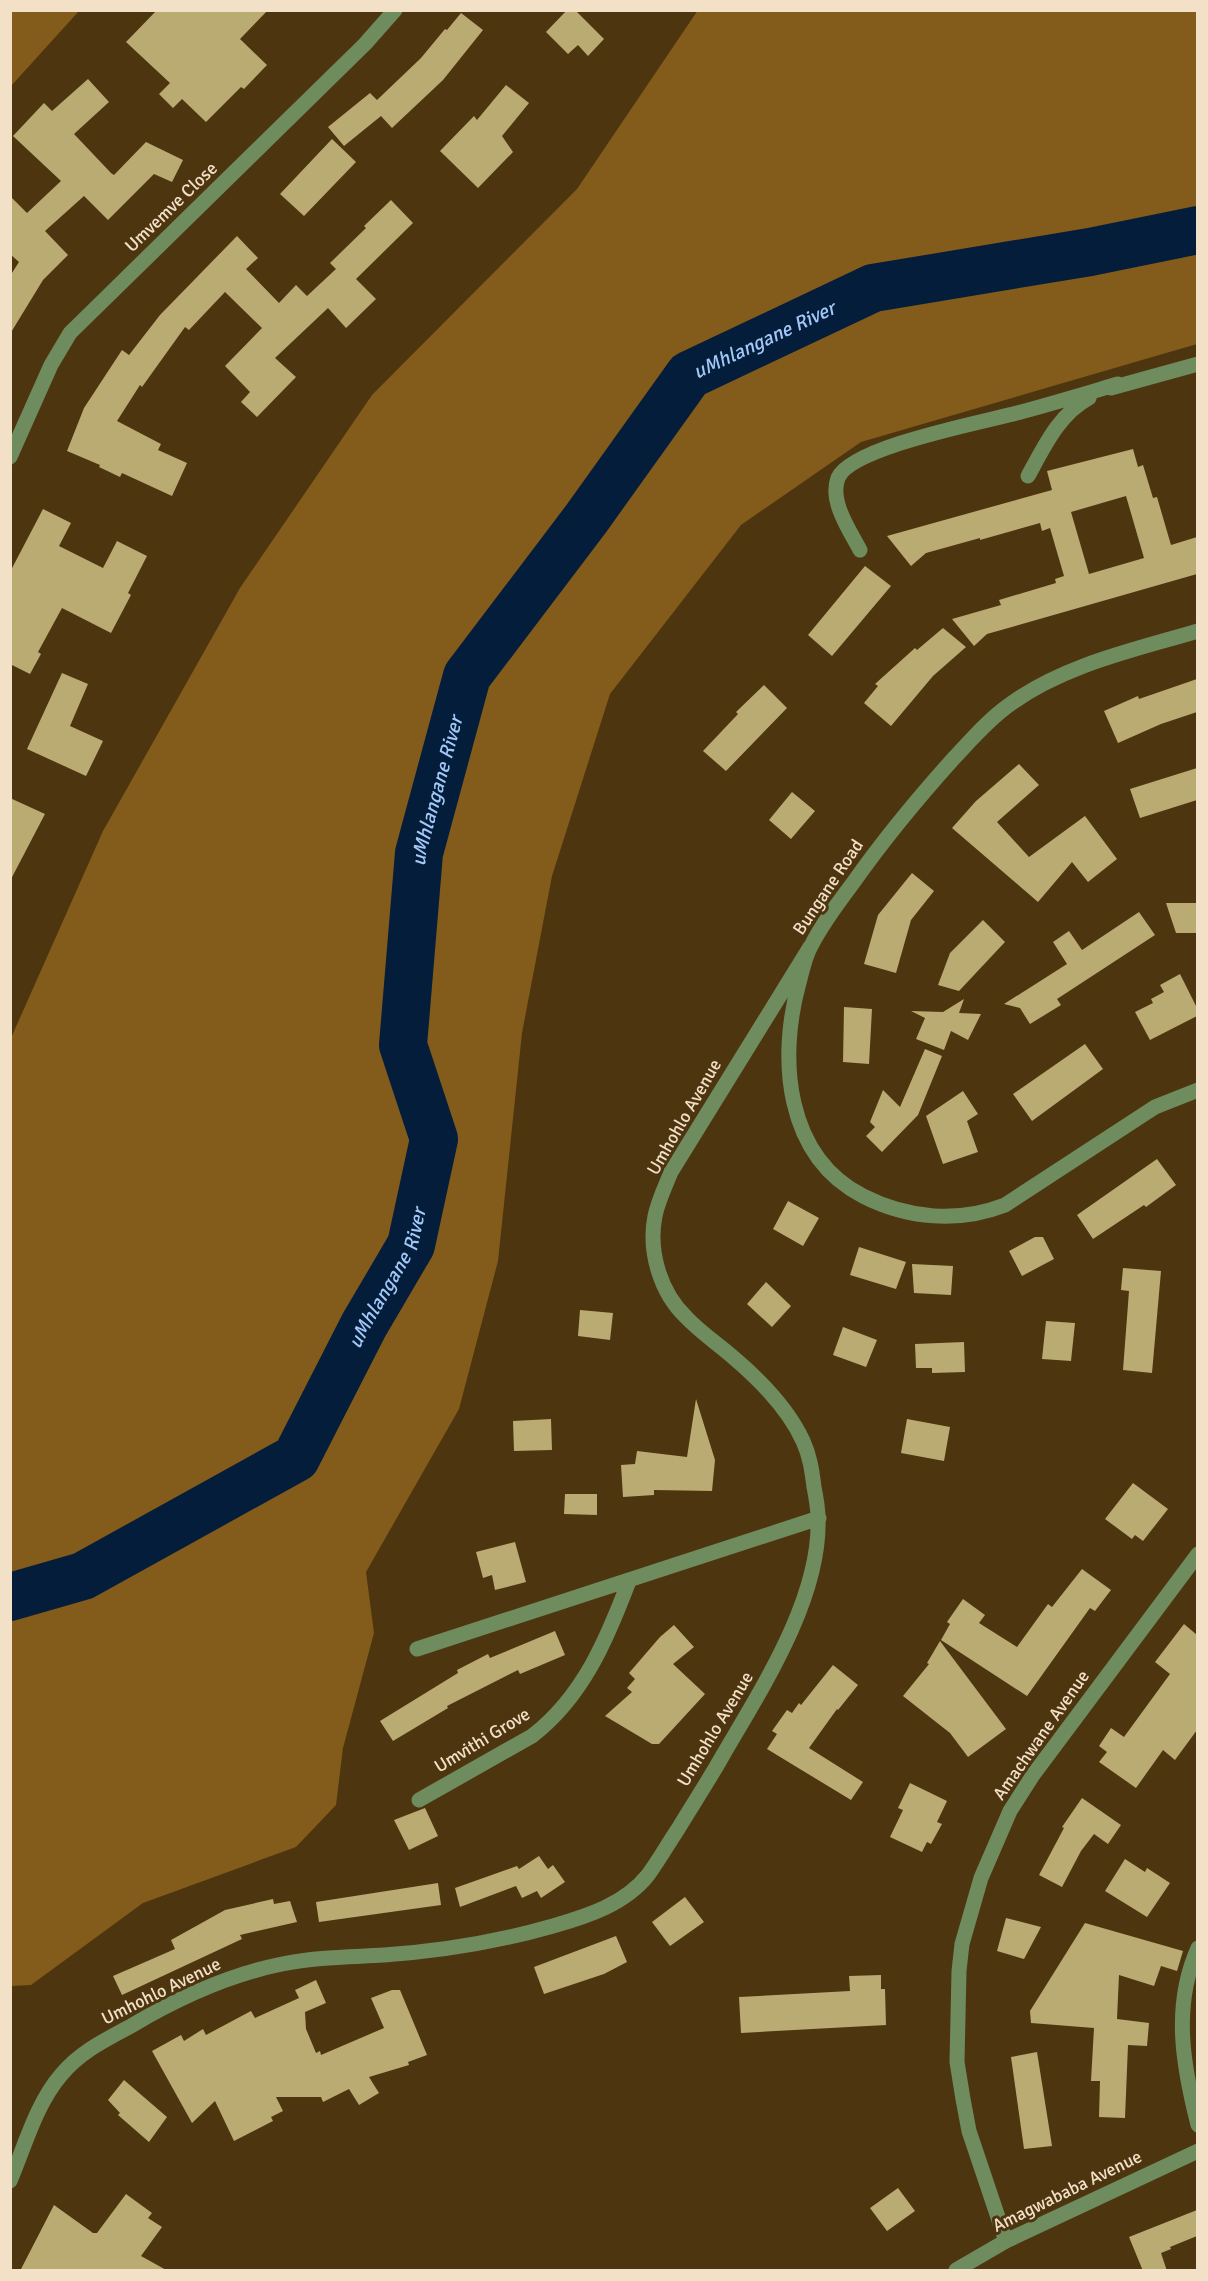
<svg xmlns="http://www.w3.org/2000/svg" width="1208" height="2281" font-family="Signika,sans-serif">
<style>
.green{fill:#835b1a}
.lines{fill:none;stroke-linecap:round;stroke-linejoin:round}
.river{stroke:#041d3b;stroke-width:48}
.building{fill:#baab72;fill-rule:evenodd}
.minor{stroke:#6e8c5e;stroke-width:15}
.labels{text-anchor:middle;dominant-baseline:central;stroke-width:6;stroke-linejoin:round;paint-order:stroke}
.street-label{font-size:18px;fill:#f2e0c7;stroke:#4d3510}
.water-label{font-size:20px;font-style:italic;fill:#a3c8f7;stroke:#4d3510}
</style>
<rect width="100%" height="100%" fill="#4d3510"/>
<path class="green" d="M11 10 79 11 11 86 10 11Z
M698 10 1197 11V344L861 442 741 525 610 694 552 876 522 1033 498 1261 459 1409 366 1572 374 1633 343 1748 336 1805 296 1847 143 1903 31 1985 11 1986V1038L103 831 240 588 372 395 577 189Z"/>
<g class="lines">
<path class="river" id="s1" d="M10 1597 83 1576 296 1458 364 1325 411 1245 434 1139 403 1045 419 853 467 676 586 519 689 375 873 288 1090 252 1198 230"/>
</g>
<path class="building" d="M157 10H268L240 39 267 65 244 89 241 87 206 122 182 99 173 108 159 94 170 83 126 42Z
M567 10H575L604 39 588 56 578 45 568 54 546 32Z
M461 13 483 30 443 80 392 128 381 116 344 146 328 127 370 93 377 100 421 58 445 29 447 30Z
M88 79 109 102 74 134 111 173 114 175 146 142 183 160 172 182 154 174 108 220 84 196 45 231 68 255 43 280 10 334V276L19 262 10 254V196L27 213 61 181 13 136 44 103 52 111Z
M506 85 529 103 502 136 513 152 478 188 440 151 474 116 477 120Z
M332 139 356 162 304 216 280 194Z
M391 200 413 223 356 279 376 299 346 328 328 308 275 358 296 377 257 417 241 402 250 392 225 366 262 328 225 292 189 330 185 327 142 387 140 385 117 421 161 444 158 450 187 463 172 496 122 473 120 477 99 467 100 465 67 451 84 408 122 350 129 355 160 315 237 236 258 258 246 269 279 303 296 285 307 296 336 269 330 263 366 228 364 226Z
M1133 449 1138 467 1143 465 1153 498 1157 497 1171 545 1197 537V574L987 634 974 646 952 619 1001 605 999 600 1056 583 1055 579 1064 576 1050 528 1042 531 1040 523 980 540V538L926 553 911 566 887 536 1052 490 1047 471ZM1126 496 1144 558 1089 574 1071 512Z
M43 509 71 523 59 546 103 568 117 541 147 556 128 593 131 595 111 633 62 608 38 652 41 654 30 674 10 664V572Z
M865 566 891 586 832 656 808 635Z
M943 628 966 647 933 676 891 726 864 703 878 686 875 684 915 648 917 650Z
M62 673 88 684 70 726 103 741 86 776 27 749Z
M1197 679V712L1161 724 1118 743 1104 711 1138 696 1139 699Z
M764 685 787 708 726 771 703 751 738 714 736 712Z
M1019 764 1039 785 997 822 1029 857 1085 816 1117 859 1088 882 1072 862 1038 902 952 828 976 801Z
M1197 768V800L1140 818 1130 789Z
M792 792 815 811 791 839 769 820Z
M10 798 45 814 10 881Z
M912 873 934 891 911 920 896 973 864 964 878 915Z
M1166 903H1197V933H1176Z
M1139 912 1155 935 1057 999 1061 1005 1030 1024 1020 1008 1004 1004 1067 964 1053 942 1069 931 1082 950Z
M983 920 1005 942 959 991 938 985 950 953Z
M1180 974 1197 1008V1016L1150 1040 1135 1012 1153 1003 1151 999 1164 992 1160 985Z
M964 999 959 1013 981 1014 968 1040 951 1031 944 1050 916 1039 925 1018 911 1011 943 1012Z
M844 1007 872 1009 869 1064 843 1062Z
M1085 1044 1103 1069 1032 1121 1013 1094Z
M925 1049 942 1056 918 1115 882 1152 866 1136 875 1127 870 1122 883 1090 900 1107Z
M963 1091 978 1114 967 1121 978 1152 943 1164 926 1116Z
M1157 1159 1176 1185 1146 1207 1144 1205 1093 1239 1077 1215Z
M788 1201 819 1218 803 1246 773 1229Z
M1035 1237H1043L1054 1259 1022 1276 1009 1251Z
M859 1247 906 1262 896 1289 850 1275Z
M912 1264 953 1266 951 1295 914 1293Z
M1123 1268 1161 1271 1152 1373 1123 1370 1129 1291 1121 1290Z
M766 1282 791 1306 772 1327 747 1304Z
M580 1310 613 1313 610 1340 578 1336Z
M1046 1321 1075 1323 1071 1361 1042 1359Z
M843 1327 877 1340 866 1367 833 1355Z
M964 1342 965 1372 932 1373V1368H916L915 1344Z
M696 1399 715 1460 712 1491 654 1490V1495L623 1497 621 1465 635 1464 637 1451 687 1457Z
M551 1419 552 1450 514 1451 513 1421Z
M907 1419 950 1427 944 1461 901 1453Z
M1133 1483 1168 1509 1143 1541 1135 1535 1132 1539 1105 1519Z
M565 1494H597V1515L564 1514Z
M515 1542 526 1582 495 1590 492 1575 483 1578 476 1552Z
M1082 1569 1111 1590 1095 1611 1090 1608 1027 1696 941 1640 950 1624 947 1622 963 1599 985 1615 979 1623 1017 1647 1048 1604 1052 1607Z
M1184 1624 1197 1635V1730L1175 1760 1163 1750 1136 1788 1099 1762 1107 1752 1099 1746 1111 1728 1124 1737 1170 1674 1155 1662Z
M674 1625 694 1647 673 1664 705 1694 659 1744H652L605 1716 632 1692 627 1688 635 1679 629 1673 660 1637Z
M555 1631 565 1655 520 1674 518 1670 447 1706 448 1708 393 1741 380 1721 458 1673 457 1670 488 1654 490 1658Z
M940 1641 1006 1729 968 1757 950 1733 903 1696 929 1664 927 1663Z
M833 1665 858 1685 838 1710 837 1709 809 1748 863 1782 851 1800 767 1749 777 1734 772 1731 787 1710 792 1713 799 1703 801 1705Z
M910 1783 947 1801 937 1822 942 1824 931 1844 927 1842 922 1852 890 1837 903 1810 898 1808Z
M1082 1798 1121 1825 1108 1844 1094 1834 1081 1851 1062 1887 1039 1875 1064 1828 1062 1827Z
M425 1808 438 1836 409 1850 394 1820Z
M539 1856 548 1869 553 1865 565 1882 541 1898 537 1891 522 1898 516 1886 460 1907 455 1888 517 1866 519 1869Z
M1125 1859 1145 1872 1147 1868 1170 1883 1147 1917 1105 1891Z
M438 1883 441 1905 319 1922 316 1902Z
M685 1897 704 1922 670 1946 652 1922Z
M273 1899 274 1904 290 1901 297 1922 240 1935 242 1939 122 1995 113 1976 175 1949 171 1940 225 1910Z
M1006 1918 1041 1927 1024 1959 997 1951Z
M1085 1923 1183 1951 1177 1971 1161 1966 1154 1986 1119 1975 1117 2019 1149 2023 1147 2046 1128 2045 1125 2118 1099 2117 1100 2081H1091L1094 2028 1031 2023 1030 2011Z
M616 1936 627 1962 604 1974 544 1994 534 1967Z
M881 1975V1989H885L886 2025 741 2033 739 1997 850 1991 849 1976Z
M316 1980 326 2003 305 2012 306 2029 316 2053 320 2051 321 2055 384 2028 371 1998 392 1990H400L427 2055 408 2062 409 2065 369 2077 379 2093 359 2105 349 2089 323 2102 321 2097H276L283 2111 271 2117 273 2121 234 2141 215 2101 192 2123 152 2051 181 2035 184 2041 203 2029 206 2035 251 2011 255 2018 299 1998 295 1990Z
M1037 2052 1052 2146 1024 2149 1011 2057Z
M124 2080 167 2117 149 2142 118 2115 120 2113 108 2100Z
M898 2188 915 2211 887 2231 870 2208Z
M126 2194 152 2213 148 2218 162 2227 141 2256 168 2271H20L54 2205 93 2233H97Z
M1197 2210V2236L1170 2247 1171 2249 1161 2253 1167 2271H1143L1129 2237Z"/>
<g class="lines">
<path class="minor" d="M1111 388 1198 364
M10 457 51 365 70 333 365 44 395 10
M1028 476C1044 447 1059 414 1089 398
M860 550C850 531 829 501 838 478 851 447 984 422 1017 413 1051 404 1084 394 1118 384
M1198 631C1134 650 1063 665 1009 705 988 720 971 740 954 758 918 798 884 839 853 883 838 903 822 924 811 946 805 957 802 971 799 983 778 1058 785 1156 863 1196 908 1219 959 1223 1005 1205L1155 1107 1198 1090
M417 1649 819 1518
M419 1800 532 1736C583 1697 607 1639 629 1581
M1198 1948C1172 2006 1183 2066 1198 2125
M10 2181C25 2146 36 2104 61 2075 80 2052 105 2040 131 2026 178 1998 228 1975 282 1964 316 1957 350 1957 384 1955 442 1951 497 1942 553 1926 588 1916 625 1904 648 1875 659 1860 668 1844 678 1829 693 1804 709 1780 723 1755 762 1688 821 1598 818 1518 818 1508 816 1497 814 1487 812 1471 810 1456 803 1441 788 1408 761 1381 734 1358 718 1344 700 1332 686 1317 660 1292 648 1251 655 1216 658 1201 665 1187 671 1172L810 947
M1006 2241 969 2131 963 2099 957 2062 959 1971 962 1944 981 1878 1010 1811 1033 1775 1198 1554
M956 2270 1006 2241 1198 2151"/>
</g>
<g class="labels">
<g class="street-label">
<text transform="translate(171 207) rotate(-44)">Umvemve Close</text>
<text transform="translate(828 887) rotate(-56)">Bungane Road</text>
<text transform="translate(684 1117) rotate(-60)">Umhohlo Avenue</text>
<text transform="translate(715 1729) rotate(-59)">Umhohlo Avenue</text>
<text transform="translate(1041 1735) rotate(-55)">Amachwane Avenue</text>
<text transform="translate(482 1740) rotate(-31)">Umvithi Grove</text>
<text transform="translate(161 1991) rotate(-26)">Umhohlo Avenue</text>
<text transform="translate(1067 2191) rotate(-26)">Amagwababa Avenue</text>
</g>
<g class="water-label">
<text stroke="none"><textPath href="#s1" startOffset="1602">uMhlangane River</textPath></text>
<text stroke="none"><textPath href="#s1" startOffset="1026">uMhlangane River</textPath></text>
<text stroke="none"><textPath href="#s1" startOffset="522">uMhlangane River</textPath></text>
</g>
</g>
<rect width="1208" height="2281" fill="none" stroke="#f2e0c7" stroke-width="24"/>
</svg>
